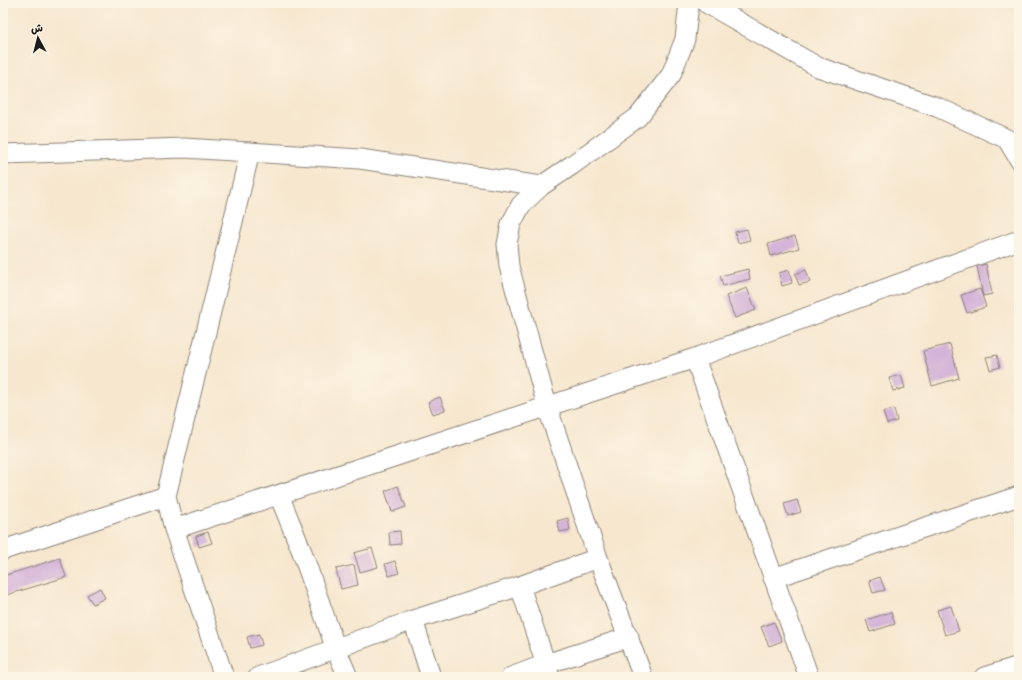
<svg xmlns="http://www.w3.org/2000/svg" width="1022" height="680" font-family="Itim,'Playpen Sans Arabic',sans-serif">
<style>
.building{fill:#d4b4d8}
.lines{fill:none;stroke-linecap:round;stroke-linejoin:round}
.minor-casing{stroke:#8a8276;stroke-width:21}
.minor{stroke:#fff;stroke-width:19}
</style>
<rect width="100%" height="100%" fill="#fcf5e5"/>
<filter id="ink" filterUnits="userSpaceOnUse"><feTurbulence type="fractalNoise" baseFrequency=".025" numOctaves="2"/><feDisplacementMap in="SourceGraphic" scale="8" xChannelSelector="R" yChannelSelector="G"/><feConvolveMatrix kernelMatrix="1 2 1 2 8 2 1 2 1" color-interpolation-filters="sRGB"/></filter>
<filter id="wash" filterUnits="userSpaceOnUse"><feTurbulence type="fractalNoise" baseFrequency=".012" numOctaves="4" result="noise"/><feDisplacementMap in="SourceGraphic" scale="16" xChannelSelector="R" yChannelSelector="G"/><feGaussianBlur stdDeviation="0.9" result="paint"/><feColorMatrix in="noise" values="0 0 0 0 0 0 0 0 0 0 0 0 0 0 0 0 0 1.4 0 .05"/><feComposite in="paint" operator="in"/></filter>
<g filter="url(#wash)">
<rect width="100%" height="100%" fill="#f7e7cf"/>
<g id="blocks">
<path class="building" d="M747 229 750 240 738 243 735 232Z
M795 236 799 248 771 256 768 244Z
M986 264 992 294 983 296 977 266Z
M748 269 750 279 723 286 720 276Z
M789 270 792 283 782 286 779 273Z
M806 270 810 282 799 285 795 274Z
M747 288 756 310 735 318 726 296Z
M980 289 986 307 967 313 961 295Z
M950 344 959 378 932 386 923 351Z
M997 355 1000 367 990 370 986 357Z
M901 375 905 388 893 391 889 378Z
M440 397 445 410 433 414 428 402Z
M894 409 897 421 887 424 883 412Z
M398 486 406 507 392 512 385 491Z
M797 500 801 512 788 516 784 504Z
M568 518 570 530 560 532 557 521Z
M400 531 401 544 390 545 389 532Z
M208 532 212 543 199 547 196 536Z
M372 548 378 567 360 572 354 553Z
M60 558 66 577 3 596V576Z
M395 561 399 573 389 576 385 564Z
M354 565 358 585 341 589 336 569Z
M880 577 885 590 873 593 869 581Z
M100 588 105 598 93 604 87 595Z
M951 606 959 631 945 635 937 610Z
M891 612 895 624 870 632 866 620Z
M774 622 782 641 769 646 761 627Z
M259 634 262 645 250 648 247 637Z"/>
</g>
</g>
<g filter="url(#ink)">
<use href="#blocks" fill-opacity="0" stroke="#8a8276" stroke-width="1"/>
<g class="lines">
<g class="minor-casing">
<path id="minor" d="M706 3 818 67 937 107 1007 139 1019 159
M3 154 184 148 360 159 541 186
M695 358 809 677
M279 495 302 552 336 649 348 677
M174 529 695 358 1019 240
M3 550 166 496
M773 578 1019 496
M520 586 550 677
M413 620 431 677
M224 677 174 529 166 496 250 152
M258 677 413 620 520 586 598 558
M511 677 546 664 629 637
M643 677 598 558 547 406 509 266 507 244 511 224 521 205 541 186 572 165 638 117 671 75 685 39 689 3
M984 677 1019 666"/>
</g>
<use href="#minor" class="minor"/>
</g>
</g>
<rect width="1022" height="680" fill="none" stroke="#fcf5e5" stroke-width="16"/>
<g transform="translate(38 38) rotate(353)" stroke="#fcf5e5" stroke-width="3" paint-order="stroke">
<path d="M0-3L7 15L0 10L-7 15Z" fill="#1c1c1c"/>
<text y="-6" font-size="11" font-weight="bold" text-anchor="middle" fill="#1c1c1c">ش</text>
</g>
</svg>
